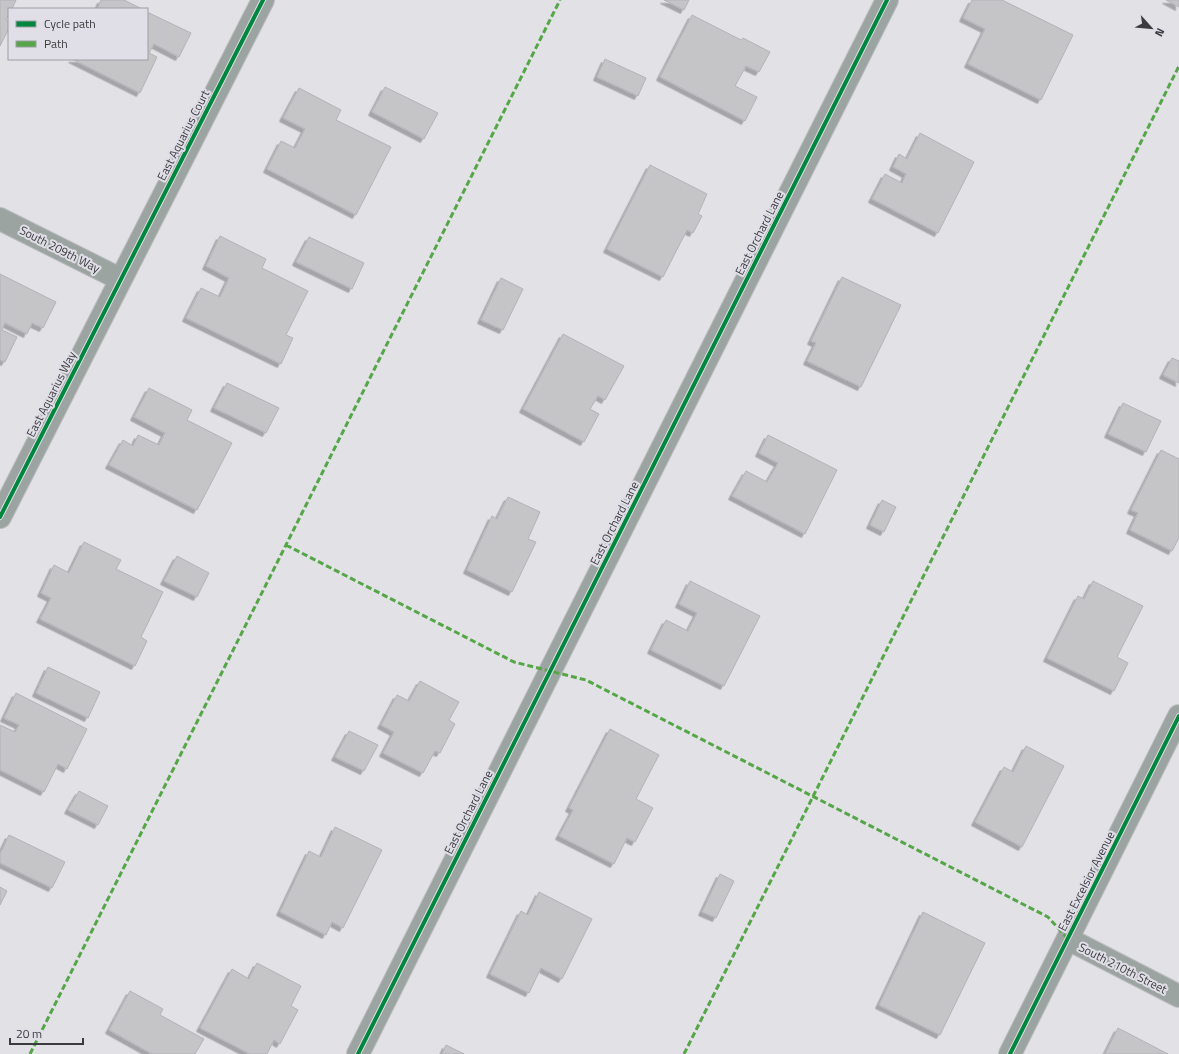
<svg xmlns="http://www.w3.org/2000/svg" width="1179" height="1054" font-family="'Titillium Web',sans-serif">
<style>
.building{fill:#c5c5c8;stroke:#b3b3b7;filter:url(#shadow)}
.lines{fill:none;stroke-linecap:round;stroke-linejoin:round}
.street-casing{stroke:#bdbdc0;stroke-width:24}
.street{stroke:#9ca4a1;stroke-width:22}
.quiet{stroke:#54a646;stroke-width:3;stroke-dasharray:6 3;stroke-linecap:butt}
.cycleway-casing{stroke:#e0dfe8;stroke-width:6}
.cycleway{stroke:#00873e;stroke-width:4}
.labels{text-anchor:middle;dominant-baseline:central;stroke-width:4;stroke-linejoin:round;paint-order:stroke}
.street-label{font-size:12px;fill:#3b3a3e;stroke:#e0dfe8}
</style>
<defs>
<filter id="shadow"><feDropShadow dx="-3.5" dy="3.5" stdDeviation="0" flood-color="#0004"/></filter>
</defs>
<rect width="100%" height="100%" fill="#e1e1e6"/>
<path class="building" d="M0 0H16L12 9H9V14L6 20 9 22V28L0 46Z
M101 0H124L142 9H97Z
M664 0H689L684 10Z
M972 0H1002L1073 35 1041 100 968 64 985 29 963 18Z
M1166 0H1179V7Z
M147 12 191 33 179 57 154 44 149 53 157 57 140 93 72 59H147Z
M692 15 741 40 743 38 770 52 759 72 746 66 735 86 757 97 745 121 660 77Z
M605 59 646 78 638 96 597 77Z
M385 87 438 113 424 139 372 112Z
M299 88 341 110 336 120 391 147 356 215 267 169 281 141 295 148 305 129 283 118Z
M920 133 974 162 938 233 872 199 885 174 902 183 906 174 893 167 899 154 907 159Z
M650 165 707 194 698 214 702 216 693 233 687 230 663 277 607 249Z
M220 236 266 259 262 268 308 291 286 335 293 338 281 364 186 318 201 288 220 297 229 278 206 266Z
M309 237 364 263 352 289 296 262Z
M0 274 56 302 43 328 32 323 27 334 5 323 2 330 17 337 5 362 0 360Z
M842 277 901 305 861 387 807 361 816 343 811 341Z
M501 278 523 289 503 330 481 320Z
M563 334 624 366 605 400 598 396 590 409 599 414 584 442 523 409Z
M1172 358 1179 361V383L1163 375Z
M227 383 279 408 266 433 214 408Z
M149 388 192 410 187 420 232 443 197 510 109 465 123 440 133 446 138 435 159 445 165 433 134 417Z
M1123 403 1161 421 1146 452 1108 434Z
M768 435 837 470 805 534 732 496 746 471 767 482 778 463 759 453Z
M1161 450 1179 459V538L1172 551 1130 530 1138 513 1131 510Z
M508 497 540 512 528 539 536 542 512 592 467 570 492 516 497 519Z
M882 500 896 507 884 532 870 525Z
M84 542 121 560 116 569 163 592 141 637 147 641 135 666 40 619 51 598 41 593 54 565 69 573Z
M177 556 209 573 197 597 164 581Z
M690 581 760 616 724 686 651 650 666 620 688 631 697 613 679 604Z
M1093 581 1143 606 1117 657 1128 663 1114 691 1047 658 1078 596 1084 599Z
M48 667 100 692 88 718 36 693Z
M420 681 459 702 449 720 455 724 440 753 435 751 423 773 383 753 394 732 381 725 397 695 409 701Z
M16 693 87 729 67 769 58 764 44 792 0 770V725L15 732 19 725 4 718Z
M610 729 659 755 636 799 653 808 635 842 627 838 614 864 559 836 573 810 569 808Z
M349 731 378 745 364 771 335 757Z
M1026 746 1064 766 1022 847 975 822 1004 767 1013 772Z
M79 791 108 806 98 825 68 810Z
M335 827 382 850 343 928 332 922 326 935 280 912 309 851 321 857Z
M9 835 65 862 52 888 0 863V854Z
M720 874 734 881 716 918 702 912Z
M0 887 7 891 0 905Z
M539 892 592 919 562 979 541 968 529 993 490 974 521 911 528 915Z
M923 912 985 943 940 1035 879 1005Z
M257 963 301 986 291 1006 298 1010 280 1044 274 1040 267 1054H250L200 1028 232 969 249 979Z
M130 991 163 1009 160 1015 204 1039 195 1054H152L109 1030Z
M1118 1028 1168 1054H1105Z
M446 1045 464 1054H442Z"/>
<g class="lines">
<g class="street-casing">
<path id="street" d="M0 219 120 279
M0 517 263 0
M1068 939 1179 996
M358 1054 887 0
M1010 1054 1179 716"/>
</g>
<use href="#street" class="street"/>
<path class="quiet" d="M286 545 514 662 586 680 1048 917 1068 939
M30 1054 560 0
M684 1054 1179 66"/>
<g class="cycleway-casing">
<path id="cycleway" d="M0 517 263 0
M358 1054 887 0
M1010 1054 1179 716"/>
</g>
<use href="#cycleway" class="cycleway"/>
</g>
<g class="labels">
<g class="street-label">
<text transform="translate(183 135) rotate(-63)">East Aquarius Court</text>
<text transform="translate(759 233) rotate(-63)">East Orchard Lane</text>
<text transform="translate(60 249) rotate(27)">South 209th Way</text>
<text transform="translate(51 394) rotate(-63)">East Aquarius Way</text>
<text transform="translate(614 523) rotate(-63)">East Orchard Lane</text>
<text transform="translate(468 812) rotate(-63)">East Orchard Lane</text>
<text transform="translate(1086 881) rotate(-63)">East Excelsior Avenue</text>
<text transform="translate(1123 968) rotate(27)">South 210th Street</text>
</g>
</g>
<rect x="8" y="8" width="140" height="52" fill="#e0dfe8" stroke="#9e9da4"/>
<rect x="16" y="21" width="20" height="6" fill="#00873e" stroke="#9e9da4"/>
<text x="44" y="28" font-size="12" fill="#3b3a3e">Cycle path</text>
<rect x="16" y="41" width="20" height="6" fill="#54a646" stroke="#9e9da4"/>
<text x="44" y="48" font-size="12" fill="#3b3a3e">Path</text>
<g transform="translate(1151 28) rotate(117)" stroke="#e0dfe8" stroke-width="3" paint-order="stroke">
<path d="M0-3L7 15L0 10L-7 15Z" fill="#3b3a3e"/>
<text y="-6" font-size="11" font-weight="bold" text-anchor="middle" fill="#3b3a3e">N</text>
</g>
<path d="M10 1038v6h73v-6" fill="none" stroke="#3b3a3e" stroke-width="2"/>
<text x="16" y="1038" font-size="12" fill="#3b3a3e" stroke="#e0dfe8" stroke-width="3" paint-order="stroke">20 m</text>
</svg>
